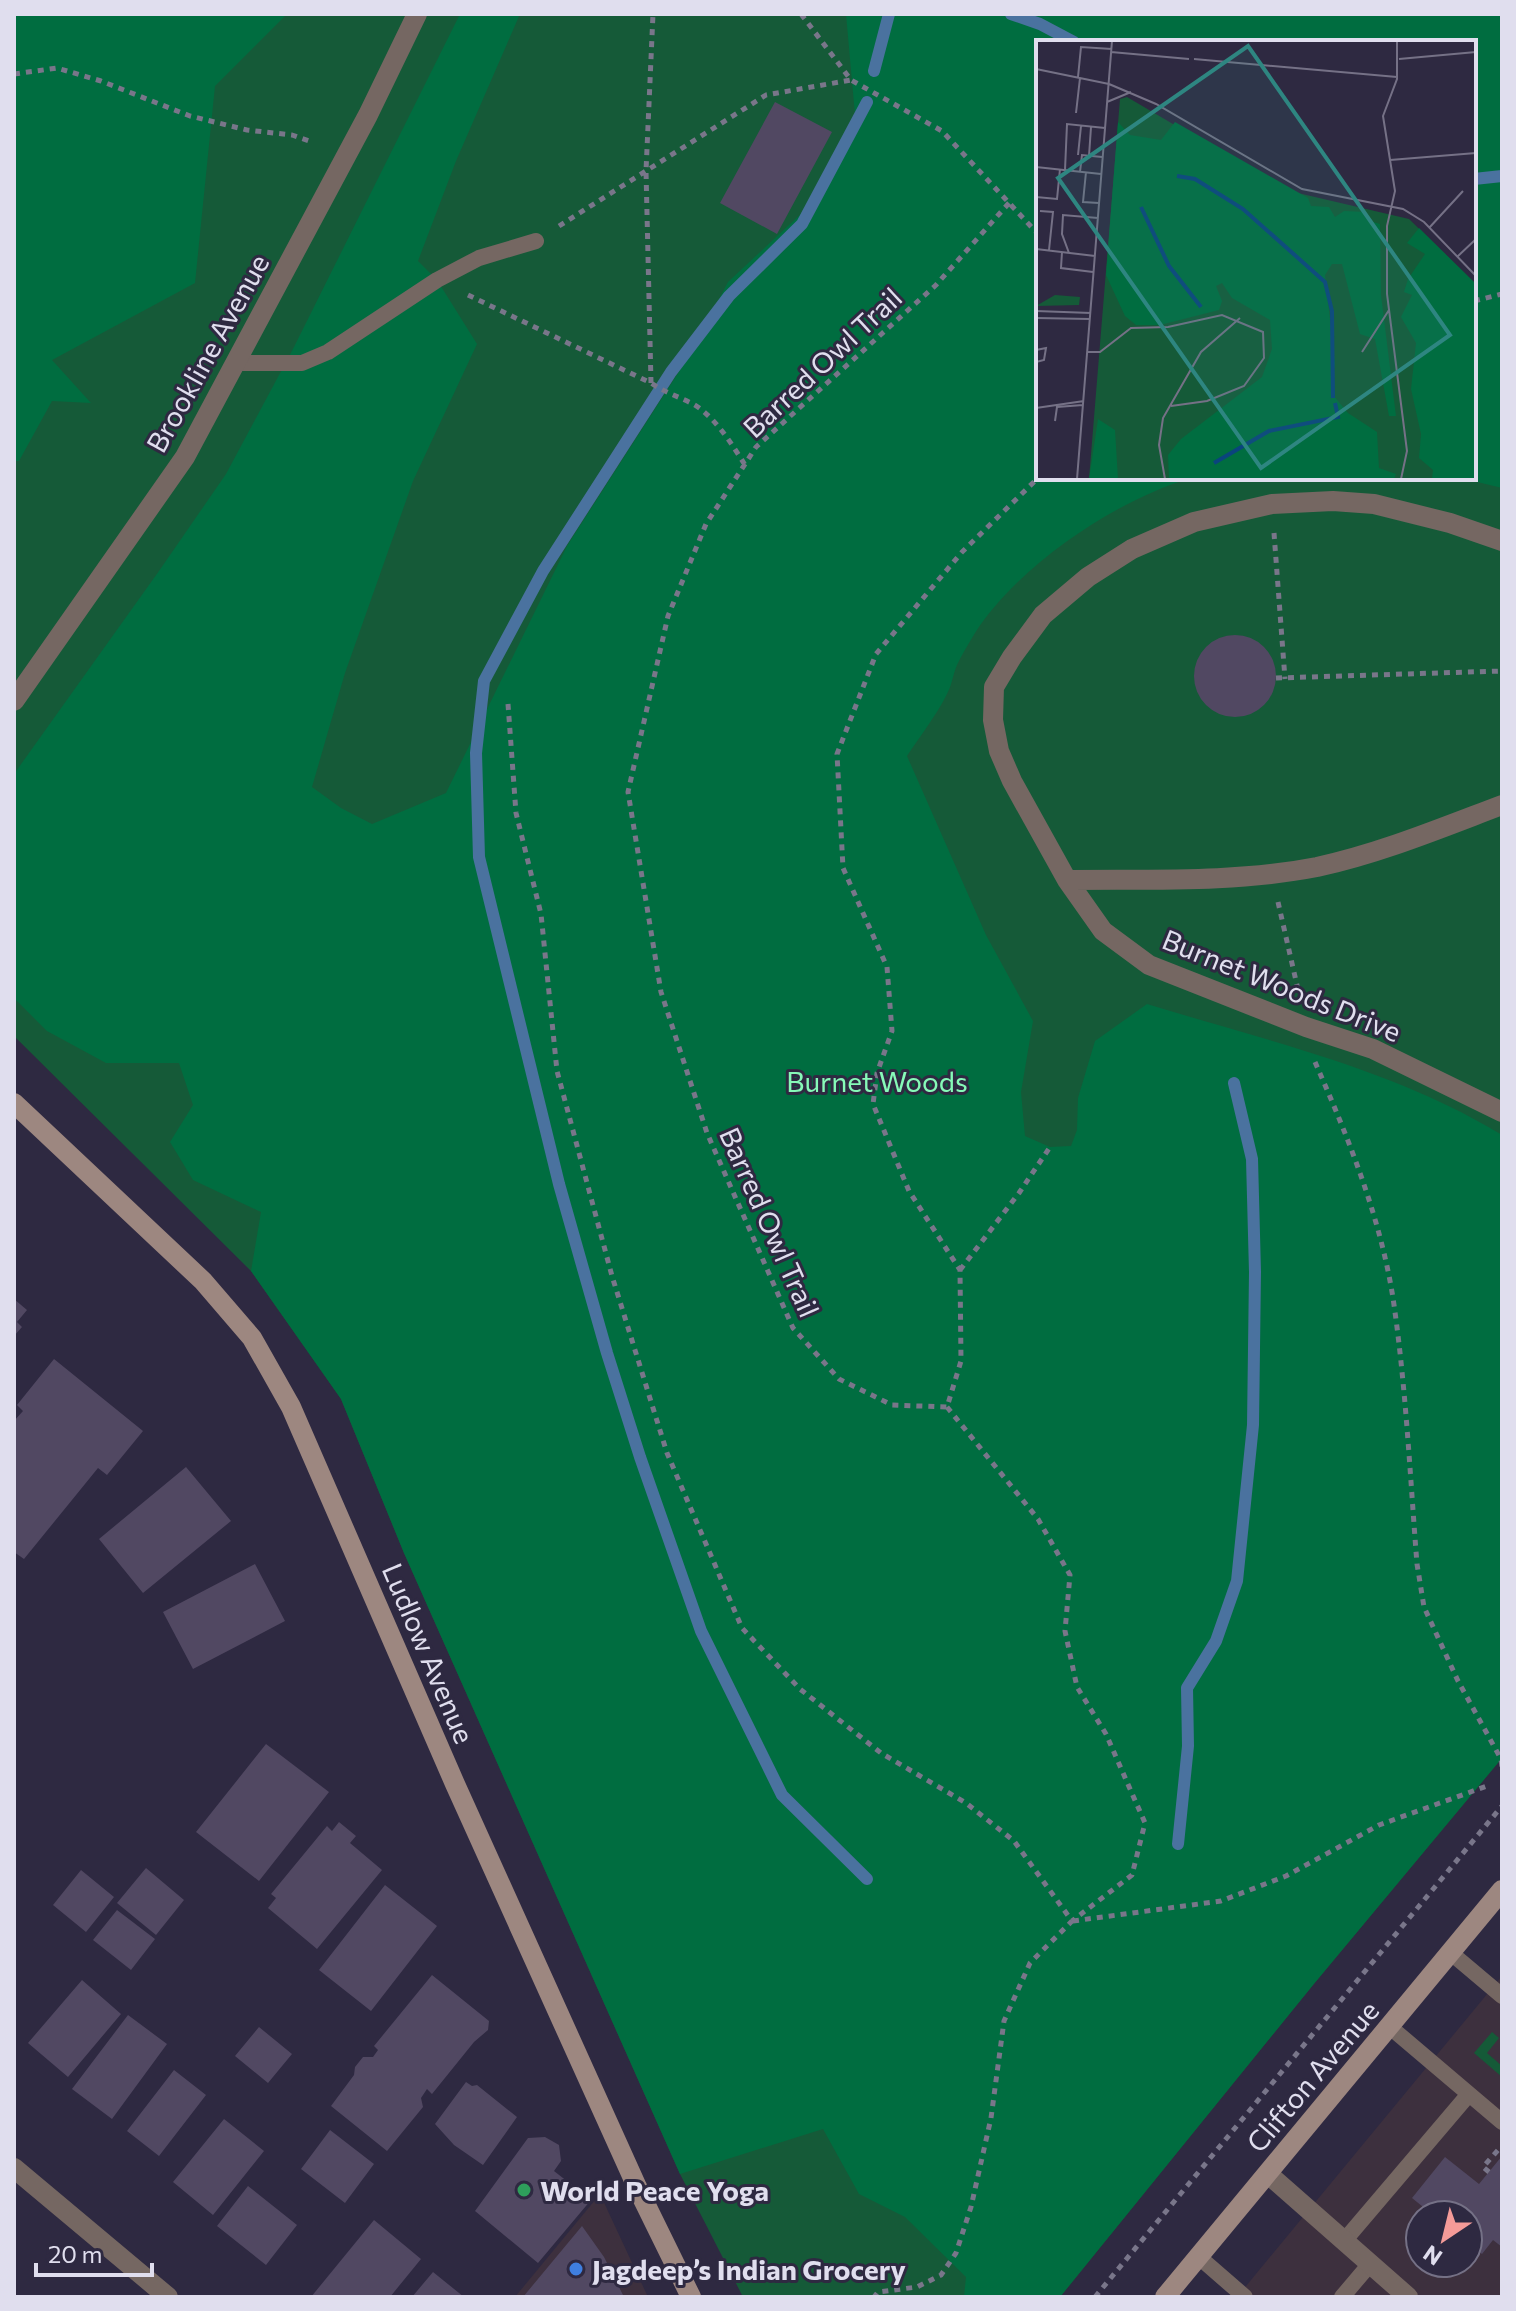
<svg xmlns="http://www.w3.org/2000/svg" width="1516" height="2311" font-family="Commissioner,sans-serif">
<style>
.commercial{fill:#3d303e;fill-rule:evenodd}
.green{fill:#155a38;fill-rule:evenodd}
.forest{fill:#006d40}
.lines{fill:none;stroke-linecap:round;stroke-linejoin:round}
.stream{stroke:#4a729f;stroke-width:12}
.building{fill:#514862}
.path{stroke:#79768a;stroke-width:5;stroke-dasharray:6 6;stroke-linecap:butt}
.lane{stroke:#756762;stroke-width:16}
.street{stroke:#756762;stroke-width:20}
.secondary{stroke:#9d8780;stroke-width:20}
.leisure-dot{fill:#2e9e5b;stroke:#2e2941;stroke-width:3}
.shop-dot{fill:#3f7fe0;stroke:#2e2941;stroke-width:3}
.labels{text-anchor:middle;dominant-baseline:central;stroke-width:6;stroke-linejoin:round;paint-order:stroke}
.street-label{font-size:28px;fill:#e0deee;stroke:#2e2941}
.park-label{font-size:28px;fill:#86fab8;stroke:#2e2941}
.poi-label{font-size:28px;font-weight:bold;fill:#e0deee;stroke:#2e2941;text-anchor:start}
.inset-river{fill:none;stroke:#0a447d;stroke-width:4}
.inset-road{fill:none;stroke:#757186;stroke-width:2}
.view{fill:#2e8681;fill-opacity:0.15;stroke:#2e8681;stroke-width:4}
.inset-edge{fill:none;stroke:#e0deee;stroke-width:4}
</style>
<rect width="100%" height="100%" fill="#2e2941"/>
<path class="commercial" d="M1502 1976V2297H1237ZM1420 2215H1468V2263H1420Z
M600 2194 648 2297H515Z"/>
<path class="green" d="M14 14H1502V1758L1313 1985 1060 2297H743L680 2174 404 1553 341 1399 251 1271 14 1036ZM1038 42H1474V478H1038Z
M1492 2032 1499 2038 1487 2053 1502 2066V2077L1474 2053Z"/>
<path class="forest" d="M14 14H287L215 86 195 283 52 360 91 403 52 401 19 461H14Z
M460 14H520L456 161 418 261 437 280 477 344 413 481 345 673 312 787 341 808 372 824 446 793 567 546 689 356 728 282 818 198 855 115 846 14H1502V488L1461 478H1474V42H1038V478H1191C1114 501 1019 565 975 633 969 643 962 654 957 665 953 674 952 685 947 694 936 716 920 736 907 756L986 935 1033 1021 1021 1092 1025 1136 1050 1147 1071 1146 1077 1130 1078 1098 1095 1041 1147 1004C1267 1041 1394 1069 1502 1135V1758L1313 1985 1060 2297H964L966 2277 905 2217 859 2194 823 2129 680 2174 404 1553 341 1399 251 1271 261 1212 193 1180 170 1142 193 1105 179 1063H106L47 1031 14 998V774L159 571 226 474 294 347Z"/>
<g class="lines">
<path class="stream" d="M1011 14 1040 24 1074 42
M874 71 889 14
M867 102 802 224 729 296 671 372 543 571 484 681 476 753 479 857 559 1184 607 1353 640 1457 701 1631 782 1795 867 1879
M1474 179 1502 176
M1178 1844 1188 1746 1187 1688 1216 1641 1237 1581 1253 1425 1255 1272 1252 1159 1234 1083"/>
</g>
<path class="building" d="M775 102 832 132 777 234 720 203Z
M1194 676a41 41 0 1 1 82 0a41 41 0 1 1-82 0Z
M14 1299 27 1310 17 1322 22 1327 14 1336Z
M54 1359 143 1431 107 1475 98 1468 24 1559 14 1552V1421L23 1411 17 1405Z
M186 1467 231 1521 143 1593 99 1539Z
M255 1564 285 1621 193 1669 163 1612Z
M266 1744 329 1792 259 1881 196 1832Z
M339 1822 356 1836 350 1843 382 1870 317 1949 268 1908 276 1898 271 1894 327 1826 332 1831Z
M146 1868 184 1900 156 1935 117 1903Z
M81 1870 114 1897 86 1932 53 1905Z
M385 1885 437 1926 371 2011 319 1970Z
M117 1910 155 1939 131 1970 93 1940Z
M432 1975 489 2021 488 2030 474 2042 432 2094 427 2089 421 2098 423 2107 387 2151 331 2106 354 2075 355 2067 363 2057H373L378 2050 374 2046Z
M82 1980 121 2014 68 2077 28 2043Z
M128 2015 167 2044 112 2119 72 2089Z
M259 2027 292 2054 268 2083 235 2056Z
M174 2070 206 2095 159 2156 127 2131Z
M466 2082 472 2086 477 2085 517 2117 483 2165 454 2145 435 2124Z
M224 2119 264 2151 213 2215 173 2182Z
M330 2130 374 2164 345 2203 301 2169Z
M545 2137 559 2145 561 2161 554 2171 591 2200 538 2263 475 2211 528 2138Z
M1502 2156V2247L1493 2240 1482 2254 1468 2243V2215H1433L1412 2198 1445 2157 1479 2184Z
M248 2186 297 2225 266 2265 217 2226Z
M374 2220 421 2259 390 2297H311Z
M582 2226 604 2257 623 2295 622 2297H523Z
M433 2272 464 2297H412Z"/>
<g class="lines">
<path class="path" d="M801 14 851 80 942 131 1038 234
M14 74 57 68 101 81 190 116 247 130 292 135 312 142
M1009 203 936 285 756 447 706 524 668 616 628 792 661 992 707 1133 793 1328 839 1379 892 1405 947 1407 961 1361 960 1270 909 1191 873 1104 877 1073 892 1031 887 967 843 868 837 754 876 654 962 552 1038 478
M559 226 766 95 851 80
M468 295 651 383C664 392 677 396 691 403 713 414 732 444 745 465
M1474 301 1502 294
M651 383 646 171 653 14
M1274 533 1285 679
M1276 678 1502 671
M508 704 516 813 541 914 557 1071 612 1276 667 1453 742 1628 800 1689 881 1753 966 1803 1014 1841 1072 1921 1030 1963 1004 2021 991 2118 971 2207 956 2253 941 2275 917 2287 878 2292 874 2297
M1278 902 1299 994
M1315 1062C1348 1137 1380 1216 1393 1298 1406 1386 1410 1476 1417 1564L1424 1607 1458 1681 1501 1759 1502 1767
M960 1270 1019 1193 1050 1147
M947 1407 1038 1519 1070 1575 1065 1631 1077 1687 1106 1734 1145 1823 1132 1875 1072 1921
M1073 1921 1221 1901 1286 1876 1379 1825 1487 1786
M1489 2172 1483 2167 1499 2149
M1095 2297 1502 1806"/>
<path class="lane" d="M235 363H302L328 352 437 280 479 258 536 241
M1451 1953 1502 1996
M1469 2094 1502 2122
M1344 2241 1469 2094 1390 2027
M1199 2257 1245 2297
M1342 2297 1370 2264"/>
<path class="street" d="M1502 541 1450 523 1374 504 1333 501 1272 504 1194 522 1132 549 1088 577 1043 615 1012 657 994 687 993 720 999 751 1012 781 1067 880 1103 931 1149 965 1306 1027 1373 1049 1502 1112
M14 701 185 457 368 115 417 14
M1067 880C1150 879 1235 883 1317 867 1381 853 1441 828 1502 805
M14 2168 168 2297
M1268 2174 1408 2297"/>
<path class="secondary" d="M14 1103 203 1281 252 1338 291 1407 455 1784 637 2187 691 2297
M1165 2297 1502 1890"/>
</g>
<circle class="leisure-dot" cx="524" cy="2190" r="8"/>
<circle class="shop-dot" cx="576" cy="2269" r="8"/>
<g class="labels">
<g class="street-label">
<text transform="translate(207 353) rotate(-61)">Brookline Avenue</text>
<text transform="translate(822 362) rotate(-43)">Barred Owl Trail</text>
<text transform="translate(1282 985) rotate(22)">Burnet Woods Drive</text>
<text transform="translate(770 1222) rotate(66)">Barred Owl Trail</text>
<text transform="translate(429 1653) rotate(67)">Ludlow Avenue</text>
<text transform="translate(1312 2076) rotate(-50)">Clifton Avenue</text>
</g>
<g class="park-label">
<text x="877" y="1081">Burnet Woods</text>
</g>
<g class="poi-label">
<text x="540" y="2190">World Peace Yoga</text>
<text x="592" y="2269">Jagdeep’s Indian Grocery</text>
</g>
</g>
<g transform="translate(1036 40)">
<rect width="440" height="440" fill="#2e2941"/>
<path d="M91 57 249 150 373 179 440 244 439 439H53L84 59ZM19 255 44 257 43 265 0 266Z" fill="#155a38"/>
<path d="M82 82 94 95 125 100 139 82 272 158 275 166 293 167 299 177 308 171 329 172 334 181 344 184 345 255 360 376H353L339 299 324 294 306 224H296L289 235 299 324 295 342 297 355 312 373 341 392 343 428 360 434 358 439H133L132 415 145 399 226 337 236 309 234 280 196 258 186 243 180 246 186 261 183 270 124 285H100L89 276 70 235ZM383 188 440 244 439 439H396L397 430 383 418 385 394 375 349 380 303 365 277 376 255 368 252 372 239 389 214 371 203ZM62 379 79 390 82 439H53Z" fill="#006d40"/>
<path class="inset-river" d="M141 136 159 139 207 169 289 242 296 271 297 358M105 167 133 226 165 267M178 423 233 391 302 377 299 363"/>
<path class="inset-road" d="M361 1V39L347 76 359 151 351 186V254L371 411 365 439M75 12 153 19M158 19 361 37M363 19 440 12M0 29 73 44M42 37 45 7 76 9M73 44 120 64 266 149 367 169 388 182 440 236M71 62 95 52M40 73 44 38M42 115 45 86M53 116 55 87M354 120 440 113M0 127 65 134M29 130 31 84 69 88M44 132 46 115 66 117M50 132 47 162 63 163M0 157 21 159 24 129M4 171 17 172 13 210M393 188 427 151M0 209 59 216M26 212 25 228 57 232M33 213 26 194 27 175 62 178M421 217 440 199M0 271 55 273M0 278 54 279M0 310 10 308 8 320 0 322M52 312H64L95 288 132 287 186 275 227 292 228 318 208 346 171 361 135 366M326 312 353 270M0 368 48 361M19 381 21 367 47 365M41 439 76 1M129 439 123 405 127 378 165 312 204 278"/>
<path class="view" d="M212 6 414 295 225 428 22 138Z"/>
<rect width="440" height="440" class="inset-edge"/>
</g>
<rect width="1516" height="2311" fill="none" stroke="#e0deee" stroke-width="32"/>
<g transform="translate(1444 2239) rotate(215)"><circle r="38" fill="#2e2941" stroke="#757186" stroke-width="2"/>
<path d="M0-6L14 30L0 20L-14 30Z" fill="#f59b98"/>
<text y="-12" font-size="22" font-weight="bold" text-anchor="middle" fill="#e0deee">N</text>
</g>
<path d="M36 2263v12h116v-12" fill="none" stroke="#e0deee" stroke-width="4"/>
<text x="48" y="2263" font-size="24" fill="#e0deee" stroke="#2e2941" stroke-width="6" paint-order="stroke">20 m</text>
</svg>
